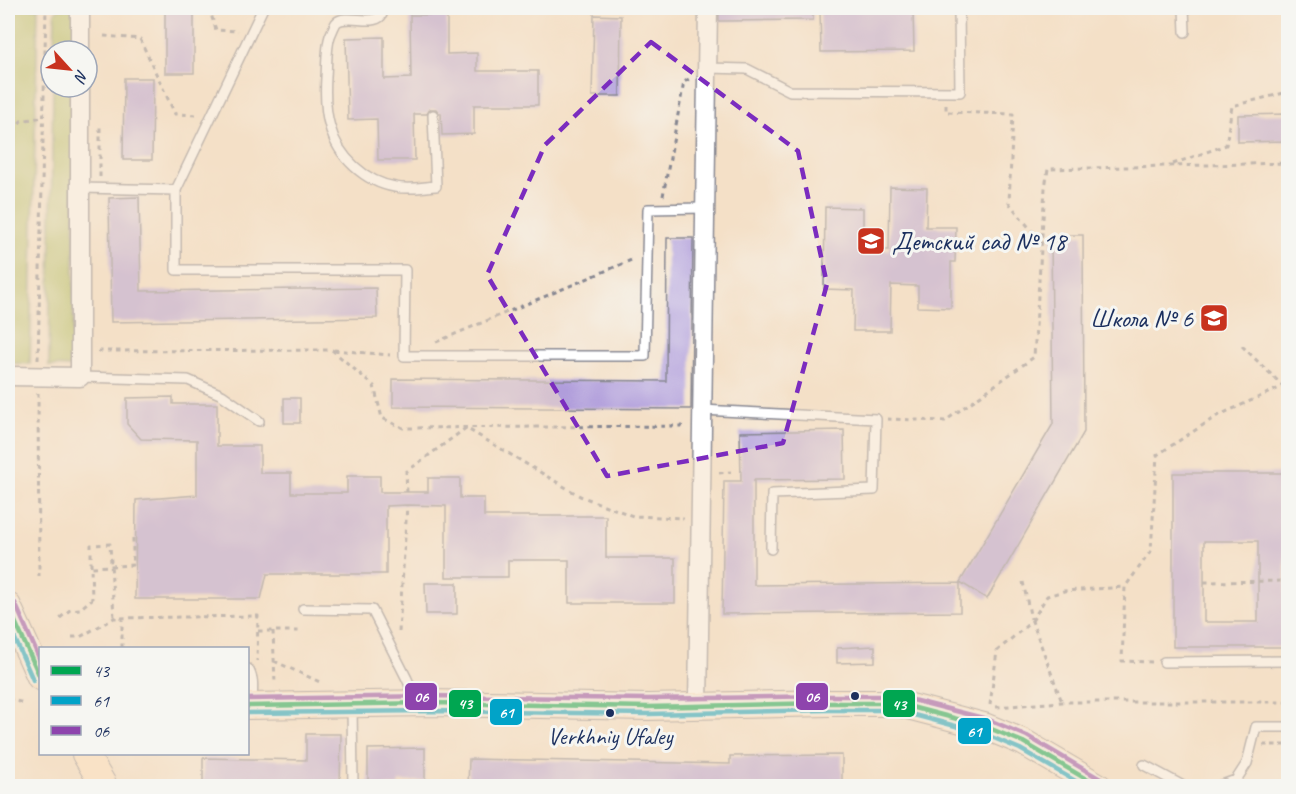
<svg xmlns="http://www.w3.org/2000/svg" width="1296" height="794" font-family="Caveat,sans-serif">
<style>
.green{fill:#adbe62;stroke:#647660;stroke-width:1.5}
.building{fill:#b09ddb;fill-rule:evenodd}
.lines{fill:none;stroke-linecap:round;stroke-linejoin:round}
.lane-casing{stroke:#888892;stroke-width:12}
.street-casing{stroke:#888892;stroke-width:21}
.secondary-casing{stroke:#888892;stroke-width:28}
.path{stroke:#888892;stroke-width:3;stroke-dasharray:4.5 4.5;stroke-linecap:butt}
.lane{stroke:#fff;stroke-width:9}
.street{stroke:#fff;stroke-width:18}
.secondary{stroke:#fee4c5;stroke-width:26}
.bus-1-casing{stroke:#f6f6f2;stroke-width:9}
.bus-2-casing{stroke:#f6f6f2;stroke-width:9}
.bus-3-casing{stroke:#f6f6f2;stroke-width:9}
.bus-1{stroke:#00a651;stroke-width:4.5}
.bus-2{stroke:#01a3c8;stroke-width:4.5}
.bus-3{stroke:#8e44ad;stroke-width:4.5}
.marked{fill:none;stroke:#7b2cbf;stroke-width:4.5;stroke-dasharray:12 8;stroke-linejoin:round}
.bus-dot{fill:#1b2f5e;stroke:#f6f6f2;stroke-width:2}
.labels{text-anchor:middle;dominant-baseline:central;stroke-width:6;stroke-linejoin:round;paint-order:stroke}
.bus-label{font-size:24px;fill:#1b2f5e;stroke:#f6f6f2}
.poi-label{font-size:26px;fill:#1b2f5e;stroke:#f6f6f2;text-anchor:start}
.line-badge{stroke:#f6f6f2;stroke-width:2}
.badge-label{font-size:16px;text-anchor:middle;font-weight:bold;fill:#fff}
</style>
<rect width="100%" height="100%" fill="#f6f6f2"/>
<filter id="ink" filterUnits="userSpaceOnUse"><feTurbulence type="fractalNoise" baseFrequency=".0167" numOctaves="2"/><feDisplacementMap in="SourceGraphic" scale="12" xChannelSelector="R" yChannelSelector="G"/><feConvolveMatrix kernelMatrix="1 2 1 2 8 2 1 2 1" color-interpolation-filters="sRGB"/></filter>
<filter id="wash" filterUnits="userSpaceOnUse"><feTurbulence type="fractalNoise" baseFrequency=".008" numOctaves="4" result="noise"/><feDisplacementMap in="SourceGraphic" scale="24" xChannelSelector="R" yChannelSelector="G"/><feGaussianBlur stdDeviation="1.35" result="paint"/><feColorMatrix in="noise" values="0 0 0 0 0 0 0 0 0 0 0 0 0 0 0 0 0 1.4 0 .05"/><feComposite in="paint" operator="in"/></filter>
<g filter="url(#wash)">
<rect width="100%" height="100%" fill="#f4e0c7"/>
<path class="green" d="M8 8H38L30 364 8 363Z
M60 8H77V51H54L55 12Z
M53 87H76L73 367 49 366Z"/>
<g id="blocks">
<path class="building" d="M165 8H194V73H165Z
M719 8H813V20L719 21Z
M913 10 914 51 821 52 820 11Z
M410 15H447V54L477 53V71H538V105H474V134L442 135 441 113H439L436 109H430L427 114H414L415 160H378L377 119 348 120 346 38 384 37V79L411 78Z
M594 15 621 16 620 96H592Z
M124 78H153L152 160H123Z
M1288 114V141L1238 142V115Z
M890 187 927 188 926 227H956L955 262H951V308L918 307V286L891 285 890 331H853L854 290 824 289 825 207 863 208V250H889Z
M139 197 141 291 376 288 377 318 111 322 109 198Z
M1051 235H1083L1084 432 987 599 960 582 1053 424Z
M667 238H693L691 409 393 407V379L666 381Z
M173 397V404H217V446H260V473H291V493H347V476H380V492H428V478H460V498H484V516H606V558H675V603H569V560H508V577H446V506L407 505 386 506V574H267L261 599H135L136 500 197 495V440L141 439 127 424V398Z
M284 398H300V423H284Z
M844 430 845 479 754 480V585L960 583V612L722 614 724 481H741L740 432Z
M1173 473H1285V647H1173ZM1204 541H1258V622H1204Z
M425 583H457V614H426Z
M875 646V662L837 663V648Z
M306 734H341L340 786H203V758L306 760Z
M425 748V781L399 782V786H368V749Z
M842 755V786H468L469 759 730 764V756Z"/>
</g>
</g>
<g filter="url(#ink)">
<use href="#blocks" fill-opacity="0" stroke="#888892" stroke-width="1.5"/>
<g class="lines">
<g class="lane-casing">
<path id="lane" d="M384 8C383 10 383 14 381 16 372 26 345 13 336 23 334 26 332 32 330 36 326 48 327 64 326 77 325 94 325 111 330 127 338 157 365 182 395 187 408 190 423 187 436 186L433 115
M1184 8 1185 32
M707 68 747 69 790 91 960 92 959 8
M80 188 176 190 263 8
M176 190V270H405L404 356H645L648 209 705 208
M80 377 188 380 222 395 259 421
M702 410 876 419 874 490 772 494 771 549
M303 609 372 610 407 679 410 686V702
M1164 662 1288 661
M248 669C255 679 252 692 252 704
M352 705 353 786
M1144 765 1183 786
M1219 786 1236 780 1247 763 1256 727H1288"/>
</g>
<g class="street-casing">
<path id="street" d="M80 51V8
M8 376 80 377V87
M698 706 708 8"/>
</g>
<g class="secondary-casing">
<path id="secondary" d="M8 606 40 677
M248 706 430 703 648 707 828 703H896L984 726 1023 742 1098 786
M85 754 104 786"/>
</g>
<path class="path" d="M209 8 216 30 238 31
M104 36 140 39 175 114 199 115
M946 105V112L1013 114 1009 203 1040 241
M8 138 21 121 43 117
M1173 164 1226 145 1232 106 1288 92
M100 177V125
M663 196 684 82 689 79
M436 342 634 259
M1242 346 1283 386
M334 350 390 355
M98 351 332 350 374 386 382 418 403 428 684 426
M38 360 46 8
M38 393 39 576
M887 419 945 421 1034 357 1045 188 1048 169 1288 163
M719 473 731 472
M407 492 406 472 466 428 580 496 633 516 684 518
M91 566V545L110 544 114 618
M1023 582 1031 619
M1204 582 1288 581
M60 618 70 610 80 609 92 599 91 567 133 565V536
M1032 621 1047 596 1064 591 1125 587
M258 631H303
M273 631 275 684
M399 632 407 505
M72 637H80L114 618 258 616 257 661
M122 648V618
M274 661 322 683
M1152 662 1122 661 1125 587 1151 551 1157 455 1217 416 1288 384
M8 699 24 703
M990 705 997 651 1032 621 1062 702
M996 707 1062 702H1288
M1263 745H1288"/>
<use href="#lane" class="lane"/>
<use href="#street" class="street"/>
<use href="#secondary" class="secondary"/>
<g class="bus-1-casing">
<path id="bus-1" d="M8 606 40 677
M248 706 430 703 648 707 828 703H896L984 726 1023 742 1098 786"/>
</g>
<g class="bus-2-casing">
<path id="bus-2" d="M8 623 33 680
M248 713 430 711 648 714 828 710H895L982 733 1020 749 1084 786"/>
</g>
<g class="bus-3-casing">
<path id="bus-3" d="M15 603 40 660
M248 699 430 696 648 699 828 696H897L987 719 1027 736 1102 780"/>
</g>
<use href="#bus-1" class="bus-1"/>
<use href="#bus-2" class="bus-2"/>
<use href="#bus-3" class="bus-3"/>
</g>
</g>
<path d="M0 0H1296V794H0ZM651 42 798 151 827 284 783 443 607 476 487 275 545 145Z" fill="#f4e0c7" fill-opacity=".55" fill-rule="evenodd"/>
<path class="marked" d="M651 42 798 151 827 284 783 443 607 476 487 275 545 145Z"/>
<defs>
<g id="school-square" transform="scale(1.5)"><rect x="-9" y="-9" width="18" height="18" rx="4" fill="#c8321e" stroke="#f6f6f2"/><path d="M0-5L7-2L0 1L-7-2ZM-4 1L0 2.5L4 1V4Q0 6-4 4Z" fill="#fff"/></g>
</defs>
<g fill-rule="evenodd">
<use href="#school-square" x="871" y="241"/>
<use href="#school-square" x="1214" y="318"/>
</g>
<g class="bus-dot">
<circle cx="855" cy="696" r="5"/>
<circle cx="610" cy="713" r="5"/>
</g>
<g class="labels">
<g class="bus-label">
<text x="610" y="736">Verkhniy Ufaley</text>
</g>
<g class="poi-label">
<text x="892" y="241">Детский сад № 18</text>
<text x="1193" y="318" text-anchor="end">Школа № 6</text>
</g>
</g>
<g class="line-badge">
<rect x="404" y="682" width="34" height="29" rx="6" fill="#8e44ad"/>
<rect x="795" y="682" width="34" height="29" rx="6" fill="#8e44ad"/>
<rect x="448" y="689" width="34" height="29" rx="6" fill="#00a651"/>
<rect x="882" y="689" width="34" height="29" rx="6" fill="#00a651"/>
<rect x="489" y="698" width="34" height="28" rx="6" fill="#01a3c8"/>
<rect x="957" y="717" width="35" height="28" rx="6" fill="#01a3c8"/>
</g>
<g class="badge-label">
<text x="421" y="702">06</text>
<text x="812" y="702">06</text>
<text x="465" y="709">43</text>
<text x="899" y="710">43</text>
<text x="506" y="718">61</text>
<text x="974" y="737">61</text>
</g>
<rect width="1296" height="794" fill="none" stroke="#f6f6f2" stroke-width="30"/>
<rect x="39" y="647" width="210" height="108" fill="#f6f6f2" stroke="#9ea6b7" stroke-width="1.5"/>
<rect x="51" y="666" width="30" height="9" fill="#00a651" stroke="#9ea6b7" stroke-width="1.5"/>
<text x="93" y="677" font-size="18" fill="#1b2f5e">43</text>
<rect x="51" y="696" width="30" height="9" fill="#01a3c8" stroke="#9ea6b7" stroke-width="1.5"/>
<text x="93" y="707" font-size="18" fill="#1b2f5e">61</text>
<rect x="51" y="726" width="30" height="9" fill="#8e44ad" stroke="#9ea6b7" stroke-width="1.5"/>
<text x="93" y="737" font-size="18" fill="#1b2f5e">06</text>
<g transform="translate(69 69) rotate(117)"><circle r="28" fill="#f6f6f2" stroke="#9ea6b7" stroke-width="1.5"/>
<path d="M0-4.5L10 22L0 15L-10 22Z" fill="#c8321e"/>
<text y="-9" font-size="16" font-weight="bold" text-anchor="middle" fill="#1b2f5e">N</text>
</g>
</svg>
